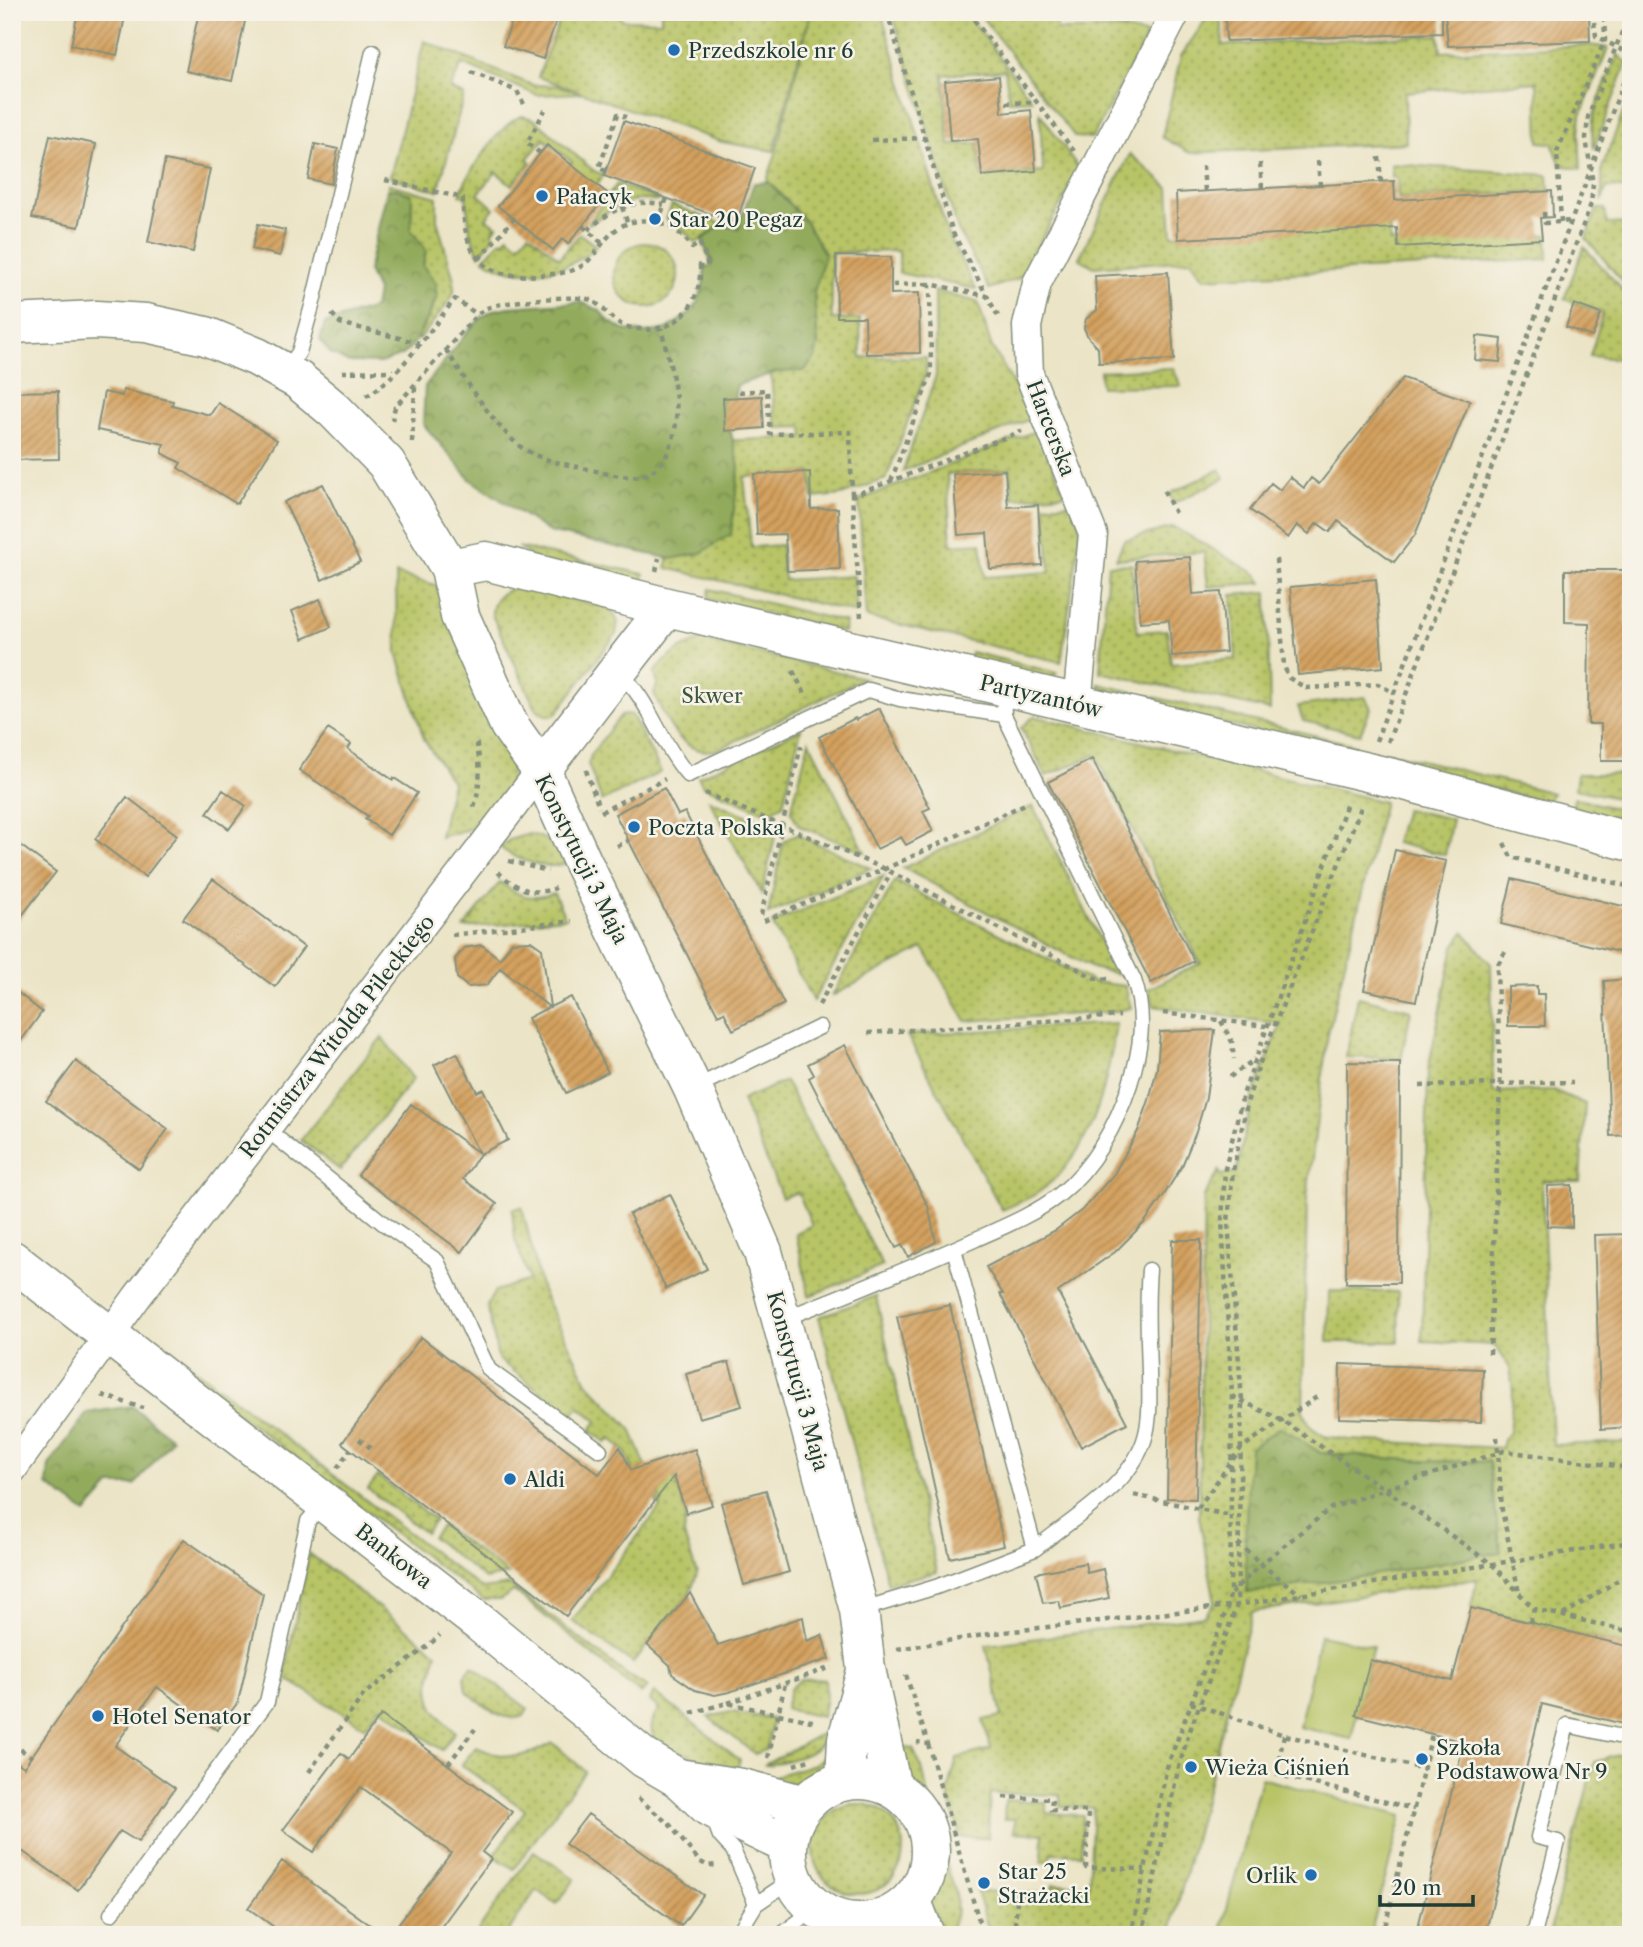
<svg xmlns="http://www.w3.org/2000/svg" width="1643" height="1947" font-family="'Libre Caslon Text',serif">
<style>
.green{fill:url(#green-dots);stroke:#6c804d;stroke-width:2}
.forest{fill:url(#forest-crowns);stroke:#587448;stroke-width:2}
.pitch{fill:#b8c466;stroke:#6c804d;stroke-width:2}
.building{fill:url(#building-hatch)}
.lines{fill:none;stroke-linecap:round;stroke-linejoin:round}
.lane-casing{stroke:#85907d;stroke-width:17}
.street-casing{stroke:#85907d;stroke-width:31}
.secondary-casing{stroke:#85907d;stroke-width:41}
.path{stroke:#85907d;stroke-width:4.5;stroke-dasharray:5 5;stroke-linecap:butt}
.lane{stroke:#fff;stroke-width:14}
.street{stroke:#fff;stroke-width:28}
.secondary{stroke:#fff;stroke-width:38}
.poi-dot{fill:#1f6fb2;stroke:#f7f3e8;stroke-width:2.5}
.labels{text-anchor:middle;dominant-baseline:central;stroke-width:5;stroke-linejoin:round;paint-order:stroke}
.poi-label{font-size:21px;fill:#1f3d34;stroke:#f7f3e8;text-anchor:start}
.street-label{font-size:21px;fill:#1f3d34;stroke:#f7f3e8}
.park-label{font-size:21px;fill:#3e583e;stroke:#f7f3e8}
</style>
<defs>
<pattern id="green-dots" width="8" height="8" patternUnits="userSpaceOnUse" patternTransform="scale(1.75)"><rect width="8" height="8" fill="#b8c466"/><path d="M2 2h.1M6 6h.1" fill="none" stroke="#95a055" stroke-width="1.8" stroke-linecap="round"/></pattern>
<pattern id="forest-crowns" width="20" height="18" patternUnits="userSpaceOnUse" patternTransform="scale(1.75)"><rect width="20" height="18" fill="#92aa5b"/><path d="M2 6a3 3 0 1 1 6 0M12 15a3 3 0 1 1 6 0" fill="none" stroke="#778c4c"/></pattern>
<pattern id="building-hatch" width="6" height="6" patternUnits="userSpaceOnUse" patternTransform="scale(1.75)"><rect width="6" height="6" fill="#d4a15e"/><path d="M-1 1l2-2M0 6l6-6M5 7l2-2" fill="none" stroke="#ab844e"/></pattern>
</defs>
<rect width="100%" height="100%" fill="#f7f3e8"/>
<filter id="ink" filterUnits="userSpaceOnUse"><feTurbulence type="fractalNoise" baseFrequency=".0143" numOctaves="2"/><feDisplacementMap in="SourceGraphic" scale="14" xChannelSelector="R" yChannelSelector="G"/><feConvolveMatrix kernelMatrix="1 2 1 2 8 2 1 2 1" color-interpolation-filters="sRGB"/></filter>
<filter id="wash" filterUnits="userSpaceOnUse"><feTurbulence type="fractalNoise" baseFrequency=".00686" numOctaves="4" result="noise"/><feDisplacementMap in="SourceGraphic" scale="28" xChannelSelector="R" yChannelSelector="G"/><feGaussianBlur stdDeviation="1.57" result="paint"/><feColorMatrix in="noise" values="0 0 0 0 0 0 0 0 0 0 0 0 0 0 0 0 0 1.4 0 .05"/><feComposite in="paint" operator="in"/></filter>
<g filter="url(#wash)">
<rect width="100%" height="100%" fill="#ebe4c6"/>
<path class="green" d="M563 12H621L622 20 661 21V12H810L774 151 722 142 538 77Z
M811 12H881L948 235 976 289 899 273V251L832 253V319H860L861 357H926V373L886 479 841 495 813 498 811 472 744 477 751 547 781 545 784 580 854 576 857 613 666 568 700 442 804 437 803 427 776 428 755 217 776 153Z
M892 12H966L1032 100 1009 101 1005 70 943 75 949 145 978 143 981 176 1043 172 1040 113 1080 170 1020 278 989 289 958 230Z
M978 12H1056L1057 30 1122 29 1148 35 1092 138 1075 137Z
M1211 12H1221L1223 45 1439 35 1441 52 1590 45 1608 48 1581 115 1579 134 1581 169 1561 165 1552 143 1539 142 1537 82 1405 92 1406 143 1190 153 1162 137 1181 56Z
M424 41 532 85 560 86 581 93 537 95 462 64 450 89 464 95 438 191 393 178 390 177Z
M1618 55 1627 63 1594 148C1586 116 1606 84 1618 55Z
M1631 92V189L1607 187 1602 201V168Z
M522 116 534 119 594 171 604 175 594 188 569 167 572 162 544 139 527 159 531 162 512 185 496 172 478 194 494 208 486 218 497 226 492 233 495 236 479 255 470 232 466 197 460 195C466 175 502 121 522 116Z
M1130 154 1169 188 1172 235 1389 225 1390 242 1547 235 1548 259 1204 278 1191 260 1094 267 1079 258Z
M1391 164 1548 175 1549 191 1398 198 1397 178 1392 177Z
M389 184 437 197V220L454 280V292L451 299 419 340 417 339C432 308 447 297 423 266L426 250 411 231 412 195 396 189 387 190Z
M617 184 659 199 658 201C618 196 617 209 588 224Z
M672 205 722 224 696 243 680 227 666 220Z
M1597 209H1605L1607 224 1631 223V292L1586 238Z
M529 233 559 258 580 234 596 246C572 274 514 281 484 259L501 240 504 242 508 236 519 245Z
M614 275a32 32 0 1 1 64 0a32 32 0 1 1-64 0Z
M1584 247 1631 299V360L1590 356 1603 313 1564 299Z
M935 291 978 302 991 345 1033 418 903 471 936 375Z
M1173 368 1181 386 1101 387 1100 371Z
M1038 430 1065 494 1013 498 1010 469 947 474 951 545 981 543 985 577 1050 572 1045 505 1072 503 1081 530 1061 662 866 617 859 500Z
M1220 469 1225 478 1174 503 1169 494Z
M1174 527 1256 574 1262 583 1208 587 1204 552 1116 559 1124 540Z
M518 547 644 574 642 583 536 560Z
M1132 564 1137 632 1167 630 1171 664 1236 659 1232 595 1267 592 1270 710 1100 672 1108 565Z
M396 574 436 585 509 752 512 769 510 783 480 826 440 837 452 782 424 739 397 653Z
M518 587 611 608 618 622 616 634 555 715C544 717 540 713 534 705L492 615C492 597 502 591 518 587Z
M710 589 845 622 844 632 708 599Z
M702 640 864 678 717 750C681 757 665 720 654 693L658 682 654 673C668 655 680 648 702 640Z
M971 652 1057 673 1048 682 969 662Z
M1099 684 1355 745 1353 754 1103 695Z
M1365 697 1371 708 1360 734 1303 721 1298 706Z
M626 714 632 715 661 772 602 801 588 764 592 753 621 715Z
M1034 716 1384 802 1328 1033 1307 1197 1303 1411 1311 1427 1324 1436 1350 1440 1502 1448 1503 1440 1509 1432 1513 1391 1510 1368 1495 1345 1422 1341 1428 1069 1454 946 1464 932 1491 964 1493 1092 1553 1090 1585 1104 1580 1181H1542L1553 1445 1631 1442V1647L1471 1608 1477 1579 1252 1612 1170 1935H990L977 1891 1052 1894 1054 1884 1089 1885 1093 1808 1060 1806V1795L990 1793 988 1838 960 1837 948 1792 957 1758 991 1749 983 1720 1002 1716 986 1645 1204 1616 1215 1602 1199 1517 1204 1196 1219 1171 1220 1175 1236 1173 1252 1098 1281 1024 1154 1006 1148 989 1200 963 1095 755 1046 776 1021 728Z
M801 729 783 805 767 813 703 786 698 777Z
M809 741 865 852 799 826 791 811Z
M1388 752 1553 793 1546 802 1384 762Z
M1577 774H1631V801L1575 789Z
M1574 798 1631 812V826L1573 809Z
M709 800 768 824 775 837 762 894Z
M1033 806 1117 974 1092 968 903 868Z
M1405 809 1452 819 1445 855 1395 843Z
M529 834C549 838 557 846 566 863 549 872 513 859 500 847L509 840Z
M796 834 871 868 768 914 783 842Z
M884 876 813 1001 772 923Z
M895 881 1093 982 1125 986 1131 1008 1111 1012 966 1021 923 948 832 996Z
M500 882C520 897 530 901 554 893L565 918 464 928Z
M1358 997 1411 1010 1401 1059 1346 1057Z
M1116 1023C1107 1087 1093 1155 1036 1194 1026 1200 1013 1205 1002 1210L907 1035Z
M382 1037 413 1079 340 1170 301 1140Z
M785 1081 883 1266 809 1296 796 1233 812 1225 798 1192 782 1198 742 1100Z
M522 1207 542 1291 587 1382 631 1429 646 1467 668 1458 686 1513 684 1535 697 1574 690 1593 633 1663 572 1621 661 1506 656 1502 660 1497 639 1481 624 1450 610 1438 606 1442 590 1431 597 1421 579 1407 572 1416 498 1359 487 1305 495 1291 529 1280 515 1239 512 1209Z
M1329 1291 1398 1292 1399 1342H1328Z
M876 1296 937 1572 888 1584 819 1317Z
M187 1363 482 1589 510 1585 626 1674 648 1687 641 1694 514 1591 500 1600H483L181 1370Z
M378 1476 435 1520 425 1533 368 1489Z
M442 1525 508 1574 485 1579 432 1537Z
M309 1553 437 1653C426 1690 424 1706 455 1732L442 1750 380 1707 365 1727 284 1677Z
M472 1666 528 1709 524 1716C501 1724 484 1704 466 1691L464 1676Z
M825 1679 826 1698 822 1717 785 1709 790 1689 800 1680Z
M654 1692 740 1760 735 1775 656 1741C648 1729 652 1719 659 1709L650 1701Z
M732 1712 773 1719 767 1749 755 1754 708 1717Z
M826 1731C822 1756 790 1759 770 1765H764Z
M553 1743 585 1771 514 1869 494 1856 525 1810 461 1765 476 1747C509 1761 522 1759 553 1743Z
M836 1745C825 1776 800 1788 768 1784L775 1776 815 1764Z
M894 1747 913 1749 922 1768 933 1814 920 1794 904 1778Z
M1625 1753 1631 1754V1935H1549L1594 1762Z
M1005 1800 1046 1802V1813L1083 1815 1081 1854 1051 1853V1862H1042L1043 1834 1014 1832 1015 1819H1004Z
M813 1849a45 45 0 1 1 90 0a45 45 0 1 1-90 0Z
M940 1844 956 1894 957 1911 949 1933 944 1935 929 1903Z
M534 1851 575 1879 557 1904 536 1890 506 1935H475Z"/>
<path class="forest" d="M769 182 806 222 825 255 814 292 818 345 815 358 804 371 777 372 737 385 729 424 739 467 731 534 701 553 671 559 549 532 471 480 423 424 425 386 469 330 482 317 494 310 509 307 581 302 599 310 609 321 624 330 646 333 667 329 690 313 699 299 703 285 705 267 712 265 702 240 722 224 737 229 754 183Z
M396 189 412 195 411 231 426 250 423 266 435 282 437 297 415 342 403 355 380 363 347 362 330 353 320 340 325 323 374 308 377 291 368 271 387 190Z
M132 1406 172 1439 135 1485H111L86 1513 47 1485 49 1465 87 1413Z
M1280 1427 1321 1453 1425 1461 1489 1462 1501 1552 1361 1577 1247 1593 1245 1538 1250 1448Z"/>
<path class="pitch" d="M1320 1635 1373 1646 1351 1739 1299 1727Z
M1261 1778 1402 1816 1370 1935H1220Z"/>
<g id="blocks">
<path class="building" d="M78 12H126L117 55 71 45Z
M199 12H247L232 81 186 71Z
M515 12H559L543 59 503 46Z
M1225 12H1442V33L1226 41Z
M1445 12H1589L1590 41 1448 46Z
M999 76 1002 113 1031 110 1036 171 982 176 978 139 950 141 945 81Z
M624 121 755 168 736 223 604 176Z
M50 135 96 144 79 227 32 218Z
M315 144 338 149 331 184 308 179Z
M547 145 608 194 568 244 562 239 553 250 498 206Z
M165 160 210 169 193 252 148 242Z
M1394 181 1395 200 1552 191 1553 217 1540 218 1542 239 1398 247 1397 228 1178 239 1176 193Z
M258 224 285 230 280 256 252 249Z
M836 256 891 257V294L919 293 920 353 866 354 865 317H837Z
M1168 272 1174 360 1099 363 1098 348 1088 337 1084 328 1086 319 1097 310 1095 276Z
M1574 304 1601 314 1592 337 1566 327Z
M1477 336 1502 339 1500 362 1475 360Z
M1403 378 1470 401 1415 535 1394 562 1338 521 1330 532 1317 523 1309 534 1297 525 1288 538 1250 510 1271 483 1280 490 1290 477 1304 488 1311 478 1319 484Z
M123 390 173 401 172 405 210 415 218 403 277 440 237 504 178 468 181 463 162 453 164 444 97 430 104 392 122 396Z
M58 391 59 459 12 460V392Z
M762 396 764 428 725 431 723 398Z
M1005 470 1008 507 1038 505 1042 565 990 569 987 533 958 535 953 474Z
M810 472 811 509 838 508 840 569 787 571 785 534 757 535 754 474Z
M323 484 360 562 322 580 284 502Z
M1190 557 1193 594 1221 592 1226 652 1172 656 1169 620 1140 622 1135 561Z
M1565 570H1627L1626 623H1631V761H1601V724H1588L1589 623 1565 622Z
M1376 579 1383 667 1298 675 1290 587Z
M320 599 331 627 303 639 292 611Z
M879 708 930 808 923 811 933 831 906 845 901 837 877 849 819 737 855 718 856 720Z
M328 729 351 744 348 749 393 780 394 778 417 793 389 835 365 819 368 816 299 770Z
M1092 759 1194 961 1151 983 1048 782Z
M664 788 678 815 685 812 784 1004 733 1030 724 1012 718 1015 615 814Z
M223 790 246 806 229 829 207 813Z
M127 797 177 835 145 877 95 839Z
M12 839 56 872 12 928Z
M1395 850 1446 861 1416 1001 1364 990Z
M213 879 304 947 275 987 183 919Z
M1512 879 1631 908V955L1501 924Z
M531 941 542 949 550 1007 571 997 608 1072 566 1093 528 1018 549 1007 500 968 487 985 468 987 457 978 455 959 464 948 482 945 500 959 512 942Z
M1631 979V1135L1610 1136 1604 981Z
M1537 986V994H1544L1545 1026H1508V987Z
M12 988 42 1012 12 1053Z
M1215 1030 1206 1098 1196 1132 1182 1166 1164 1195 1144 1223 1115 1252 1058 1292 1127 1423 1081 1447 1000 1294H1003L986 1267 1056 1230 1082 1210 1114 1174 1138 1131 1149 1100 1157 1069 1160 1032Z
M845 1045 928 1206 936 1242 908 1257 902 1245 896 1248 809 1078 814 1075 808 1064Z
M457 1053 477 1092 483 1089 508 1140 480 1154 463 1179 497 1204 462 1252 358 1175 411 1104 479 1153 434 1065Z
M76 1061 168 1129 139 1169 46 1101Z
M1347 1062 1400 1063 1399 1283H1346Z
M1572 1185V1227L1547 1226 1548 1186Z
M670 1194 707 1269 666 1289 629 1214Z
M1631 1234V1427L1601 1429 1594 1235Z
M1172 1240H1201L1196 1499 1167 1498Z
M950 1305 1004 1546 950 1558 897 1317Z
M421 1337 599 1474 620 1447 631 1470 695 1449 712 1505 686 1513 674 1476 566 1616 342 1443Z
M729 1362 742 1406 699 1418 686 1374Z
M1340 1364 1483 1369 1481 1422 1339 1418Z
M766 1490 789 1572 744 1585 721 1503Z
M184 1539 263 1594 238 1702 217 1730 157 1687 115 1746 175 1788 138 1842 120 1831 78 1890 12 1844V1759L24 1767Z
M1085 1563 1087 1573 1103 1569 1109 1598 1061 1608 1059 1601 1043 1603 1036 1573Z
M690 1593 718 1645 803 1617 807 1641 822 1635 829 1659 729 1692 715 1695 695 1690 672 1674 670 1665 647 1645Z
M1471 1608 1631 1647V1726L1542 1704 1485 1935H1416L1464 1742 1356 1715 1370 1660 1452 1681Z
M381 1715 512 1812 482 1852 491 1859 435 1935H390L451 1853 361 1787 313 1852 283 1830 341 1753 349 1759Z
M588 1814 703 1895 681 1926 565 1844Z
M282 1861 384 1935H285L248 1908Z"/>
</g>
</g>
<g filter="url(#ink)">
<use href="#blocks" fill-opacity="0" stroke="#85907d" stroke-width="2"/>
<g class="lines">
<g class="lane-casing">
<path id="lane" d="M286 371 299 352 312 306 373 52
M618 671C650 700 660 743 688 775L869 690 900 699 1004 715
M696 1087 820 1027
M266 1129 383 1223 437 1261 489 1370 600 1450
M783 1319C847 1294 911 1268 974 1240 1003 1227 1035 1214 1059 1195 1093 1168 1117 1124 1130 1084 1141 1049 1146 1015 1134 980L1004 715 1003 689
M1035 1549C1061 1528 1091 1509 1115 1485 1152 1447 1150 1421 1149 1372 1148 1338 1146 1303 1149 1270
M860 1610 936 1587 1035 1549 954 1249
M712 1815 720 1836 733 1850 756 1904
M111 1914 267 1702 308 1521 324 1503
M737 1935 756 1904 793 1879
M781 1935 816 1908
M1534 1935 1558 1842 1538 1837 1567 1725 1631 1739"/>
</g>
<g class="street-casing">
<path id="street" d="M1077 705 1093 534 1029 374 1027 326 1037 283 1176 12
M12 1470 137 1297 541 770"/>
</g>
<g class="secondary-casing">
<path id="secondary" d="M12 324 96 320 146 323 206 336 257 357 298 380 334 410 386 463 450 568 460 616 509 725 541 770 582 861 693 1089 763 1252 859 1610 866 1669 892 1788
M450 568 486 561 667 607 1401 780 1631 842
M541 770 667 607
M12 1260 480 1623 644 1758 678 1778 709 1807 788 1845
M678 1778 742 1788 805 1805
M788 1851a71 71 0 1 1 142 0a71 71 0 1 1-142 0Z
M845 1781 847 1739 865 1675
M911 1899 925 1935"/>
</g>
<path class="path" d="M887 12 953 233 998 316
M968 12 1074 151
M1126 16H1142
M1594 22 1596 36 1631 55
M471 72 517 91 524 104
M1006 103 1036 102
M872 140 925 138
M540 153 527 143 545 110
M1379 157 1381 182
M1318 161 1320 185
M1260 163 1262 188
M1203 166 1205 191
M606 171 599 168 618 114 626 117
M385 180 463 198C462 254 482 280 538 275 551 274 564 274 576 269 593 262 600 243 613 232 638 210 677 222 692 248L700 243 708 263 700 265C703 309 669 341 625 326 611 321 604 307 591 300 578 294 498 301 485 309 481 311 477 316 473 319L395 407 392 420
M622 207 628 224
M1544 212 1545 223 1571 221
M658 222 667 198
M1561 222 1557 152 1605 40 1604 12
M583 226 603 244
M588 230C609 211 635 197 664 205
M479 259 517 215
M893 285 930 284
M332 314 340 323 419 343
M446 350C465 379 491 421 517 444 538 461 566 464 592 470 607 474 624 478 640 476 650 474 660 467 665 458 688 417 671 371 661 328
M342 372 393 371
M739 392 767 390 770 434 850 432 852 496
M366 396C396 381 433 326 455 299L478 315
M412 442 415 387
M891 481 931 374 930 284 987 296
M1164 491 1175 513
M1276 559 1284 666 1289 678 1306 688 1378 684 1394 693
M656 571 659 558
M861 617 852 496 1022 431
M793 671 807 698
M1376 741 1631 62
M1388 742 1591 204 1593 184 1586 138 1588 117 1630 12
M586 770 599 808
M705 793 885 869 1095 978 1109 979
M474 807C481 784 481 764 476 740
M601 812 665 779
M1504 843 1511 857 1631 887
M617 846 628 841
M509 861 548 871
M498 872C516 888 532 897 556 888
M761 915 801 746
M764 921 885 869 1025 804
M452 935 572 921
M819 1005 891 872
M1163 1013 1266 1026
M1221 1021 1232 1042 1234 1059
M868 1033 1120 1016
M1230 1077 1255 1059
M1420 1086 1573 1082
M1490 1354 1500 1084 1497 966 1505 952
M102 1395 143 1408
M1232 1396 1281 1420 1385 1489 1493 1565 1534 1609 1631 1632
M1497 1437 1502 1510 1519 1593
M359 1439 371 1448
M337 1468 350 1450
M1134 1495 1232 1516
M1198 1508 1241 1448 1320 1395
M1238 1543 1261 1564 1301 1595
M1231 1594 1261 1564 1331 1508 1385 1489 1504 1451 1631 1468
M1563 1615 1631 1572
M1530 1622 1534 1609
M897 1649 996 1633 1237 1605 1631 1542
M906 1675 928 1744 917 1742
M728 1703 832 1667
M1191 1703 1284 1735 1424 1769
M691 1713 727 1703 816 1722
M1284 1735 1276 1774 1414 1809
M12 1744 32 1757
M928 1744 983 1935
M768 1758 785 1684
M448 1764 475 1729
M794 1765 812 1759
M309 1772 364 1694 428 1646 440 1635
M1003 1797 1052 1799 1051 1810 1088 1811 1086 1868 1145 1869
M638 1798 670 1825 699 1861 708 1866 716 1865
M1014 1935 1018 1889
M1131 1935 1167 1767 1228 1606 1230 1595 1232 1396 1222 1221 1225 1169 1243 1095 1347 803
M1142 1935 1178 1770 1189 1733 1237 1605 1242 1401 1228 1222 1233 1170 1248 1099 1259 1065 1362 805
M1383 1935 1432 1734"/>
<use href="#lane" class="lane"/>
<use href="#street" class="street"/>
<use href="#secondary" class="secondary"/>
</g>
</g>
<g class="poi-dot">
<circle cx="674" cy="50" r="7"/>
<circle cx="542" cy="196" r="7"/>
<circle cx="655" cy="219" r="7"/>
<circle cx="634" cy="827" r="7"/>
<circle cx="510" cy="1479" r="7"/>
<circle cx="98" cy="1716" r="7"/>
<circle cx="1422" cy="1759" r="7"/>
<circle cx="1191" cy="1767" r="7"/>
<circle cx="1311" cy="1875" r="7"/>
<circle cx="984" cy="1883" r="7"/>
</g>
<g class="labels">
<g class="poi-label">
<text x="688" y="50">Przedszkole nr 6</text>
<text x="556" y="196">Pałacyk</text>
<text x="669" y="219">Star 20 Pegaz</text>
<text x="648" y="827">Poczta Polska</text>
<text x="524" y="1479">Aldi</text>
<text x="112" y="1716">Hotel Senator</text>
<text x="1436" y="1747">Szkoła<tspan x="1436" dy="24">Podstawowa Nr 9</tspan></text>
<text x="1205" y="1767">Wieża Ciśnień</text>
<text x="998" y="1871">Star 25<tspan x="998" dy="24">Strażacki</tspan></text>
<text x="1297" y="1875" text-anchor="end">Orlik</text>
</g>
<g class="street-label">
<text transform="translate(1051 428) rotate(69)">Harcerska</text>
<text transform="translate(1041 696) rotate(13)">Partyzantów</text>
<text transform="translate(582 859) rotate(64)">Konstytucji 3 Maja</text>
<text transform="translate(337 1036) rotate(-52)">Rotmistrza Witolda Pileckiego</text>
<text transform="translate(798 1381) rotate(75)">Konstytucji 3 Maja</text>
<text transform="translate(394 1556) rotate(38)">Bankowa</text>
</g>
<g class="park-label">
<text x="712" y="695">Skwer</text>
</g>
</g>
<rect width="1643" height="1947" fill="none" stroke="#f7f3e8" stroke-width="42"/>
<path d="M1380 1895v10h93v-10" fill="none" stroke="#1f3d34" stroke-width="3.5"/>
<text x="1391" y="1895" font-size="21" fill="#1f3d34" stroke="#f7f3e8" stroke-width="5" paint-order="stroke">20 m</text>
</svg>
